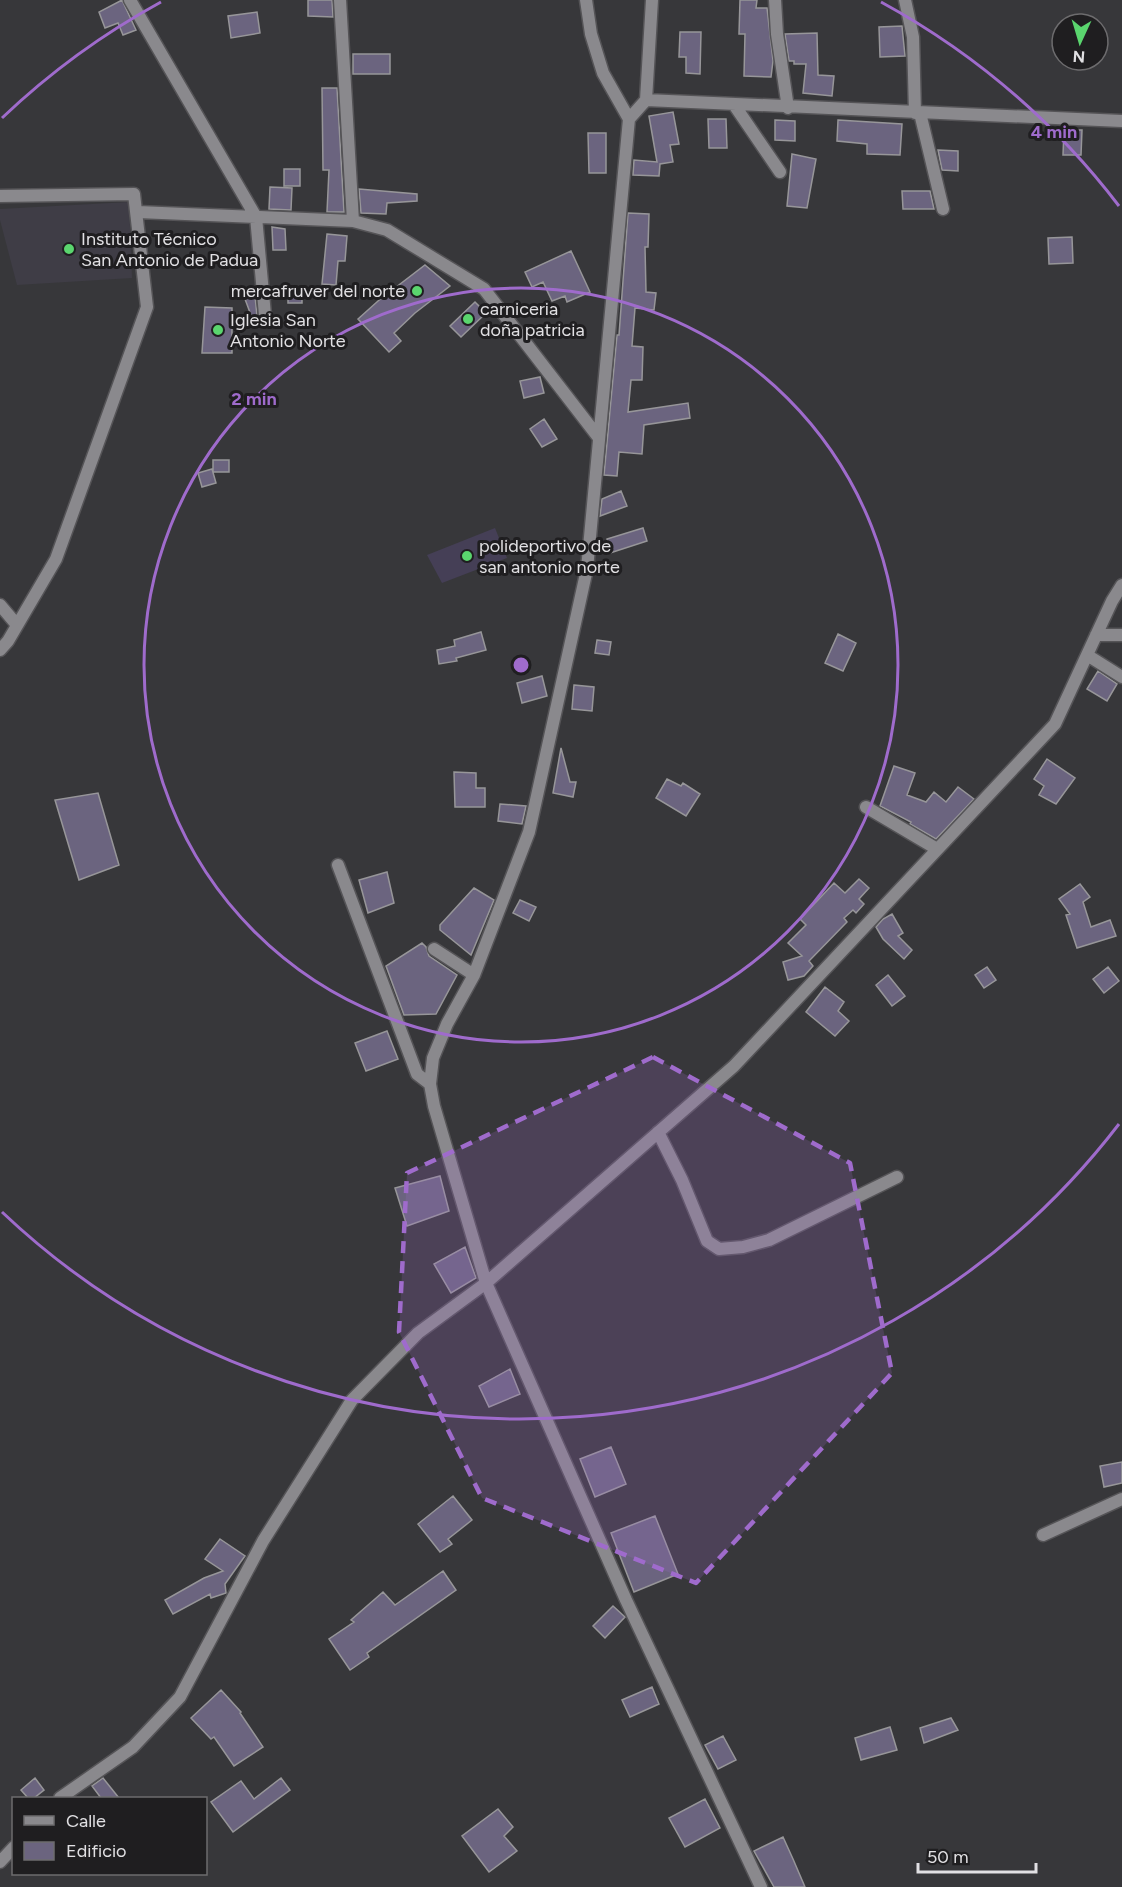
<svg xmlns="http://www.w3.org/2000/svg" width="1122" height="1887" font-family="Figtree,sans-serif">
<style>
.built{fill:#3f3d46}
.green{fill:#453f56}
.building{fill:#6b647f;stroke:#979699;stroke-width:1.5}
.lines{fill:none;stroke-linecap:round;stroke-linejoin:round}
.minor-casing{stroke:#555457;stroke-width:15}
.minor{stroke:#8a898d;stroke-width:12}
.marked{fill:#9f6bcc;fill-opacity:0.2;stroke:#9f6bcc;stroke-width:4.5;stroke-dasharray:12 8;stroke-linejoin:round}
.ring{fill:none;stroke:#9f6bcc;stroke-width:3}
.poi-dot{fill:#5ad56e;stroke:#1f1e20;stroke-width:2}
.labels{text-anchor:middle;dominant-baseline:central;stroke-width:6;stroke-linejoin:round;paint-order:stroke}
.poi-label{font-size:18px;fill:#e1e0e3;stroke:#1f1e20;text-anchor:start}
.centre{fill:#9f6bcc;stroke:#1f1e20;stroke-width:3}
.ring-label{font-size:18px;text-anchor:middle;font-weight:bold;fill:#9f6bcc;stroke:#1f1e20;stroke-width:6;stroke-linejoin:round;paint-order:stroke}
</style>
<rect width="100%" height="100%" fill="#37373a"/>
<path class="built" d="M129 202 132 278 17 285 0 220V209Z"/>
<path class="green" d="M495 528 507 558 442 583 427 555Z"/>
<path class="building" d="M122 0 136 30 123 35 118 23 105 28 99 12Z
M308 0H332L333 17 308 16Z
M740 0H757L756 8H767L773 61 771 77 744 76 745 34H739Z
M257 12 260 33 231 38 228 16Z
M902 26 905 56 880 57 879 27Z
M680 32H701L700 74 686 73V57H679Z
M817 33 818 75 834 76 832 96 803 93 806 64H794V61H789L785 34Z
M353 54H390V74H353Z
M322 88H337L344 212H327L329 170H323Z
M673 112 679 144 670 145 673 162 660 164 659 176 633 175 634 160 657 162 649 116Z
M708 119H726L727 148H709Z
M775 120 795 121V141L775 140Z
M838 120 902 124 900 155 867 154V144L837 141Z
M1064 130H1082L1081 155H1063Z
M588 133H606V173H589Z
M938 150 958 151V171L942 170Z
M792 154 816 159 807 208 787 206Z
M284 169H300V186H284Z
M270 187 292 188 291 210 269 209Z
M359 189 417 194V201L387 203 386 214 361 213Z
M902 191H930L934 209H903Z
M628 213 649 214 648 247H645L646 292 656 293 654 310 635 308 632 346 643 347 642 380H631L628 412 688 403 690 418 644 425 642 454 619 452 617 476 604 475 617 335H619Z
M272 227 285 229 286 250H273Z
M327 234 347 236 345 261H338L336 285 322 284Z
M1072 237 1073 263 1049 264 1048 238Z
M571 251 590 292 567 302 565 296 552 301 543 282 532 287 525 272Z
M425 265 450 286 415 313 394 333 401 341 389 352 358 319 378 301Z
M288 290H302V303H288Z
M255 296 257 316 263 323 255 326 245 299Z
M475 302 486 313 461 337 450 326Z
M205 307 232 308V353H202Z
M540 377 544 393 524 398 520 381Z
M544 419 557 439 542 447 530 429Z
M213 460H229V472H213Z
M212 469 216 483 202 487 198 473Z
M621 491 627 506 600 516 602 499Z
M643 528 647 541 610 553 607 539Z
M481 632 486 650 456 658 457 661 439 664 437 650 455 646 454 640Z
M838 634 856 643 843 671 825 663Z
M597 640 611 642 609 655 595 653Z
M1098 671 1117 684 1107 701 1087 689Z
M542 676 547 696 522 703 517 683Z
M574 685 594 687 592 711 572 709Z
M561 748 570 782H576L573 797 553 793Z
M1047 759 1075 778 1056 804 1039 795 1044 786 1034 779Z
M894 766 915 773 907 795 926 802 934 792 946 802 958 787 974 799 936 839 910 824 911 822 880 806Z
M454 772 476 773V788H485V807H455Z
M667 779 681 786 683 783 700 794 686 816 656 798Z
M98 793 119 865 79 880 55 800Z
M500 804 526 806 522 824 498 821Z
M387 872 394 903 368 913 359 880Z
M859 879 869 888 859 899 864 904 856 913 853 910 844 918 847 922 809 961 813 966 804 976 788 980 783 962 802 956 788 943 806 925 800 919 834 883 845 893Z
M1080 884 1090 897 1083 902 1091 927 1110 920 1116 936 1077 948 1066 915 1070 914 1059 899Z
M474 888 494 900 471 955 440 930V925Z
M520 900 536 907 529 921 513 913Z
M892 914 903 933 898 936 912 950 904 959 883 939 876 927 883 919Z
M422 943 426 947 429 956 457 975 436 1014 404 1015 386 966Z
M987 967 996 980 984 988 975 975Z
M1108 967 1119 981 1104 993 1093 979Z
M888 975 905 996 892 1006 876 985Z
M825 987 844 1002 838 1011 849 1021 835 1036 806 1012Z
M387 1031 398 1059 366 1071 355 1043Z
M440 1176 449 1211 407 1226 395 1188Z
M465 1247 476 1278 451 1293 434 1264Z
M510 1369 520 1394 489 1407 479 1386Z
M611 1447 626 1484 595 1497 580 1459Z
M1122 1462V1483L1104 1487 1100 1466Z
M453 1496 472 1520 448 1539 452 1544 440 1552 418 1524Z
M655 1516 678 1574 634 1592 611 1533Z
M220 1539 245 1556 225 1584 226 1593 211 1598 210 1594 173 1614 165 1600 204 1578 223 1571 205 1559Z
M443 1571 456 1590 367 1653 369 1657 350 1670 329 1639 354 1622 351 1620 383 1592 395 1605Z
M613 1606 625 1617 605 1638 593 1626Z
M652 1687 659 1704 630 1717 622 1700Z
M221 1690 241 1712 240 1713 263 1747 234 1766 214 1737 211 1739 191 1718Z
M951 1718 958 1730 924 1743 920 1728Z
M890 1727 897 1750 861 1760 855 1738Z
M723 1736 736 1760 718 1769 705 1745Z
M35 1778 44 1790 34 1798H28L21 1790Z
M103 1778 119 1798H101L92 1786Z
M281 1778 290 1790 233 1832 211 1802 241 1781 254 1799Z
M705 1799 720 1828 685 1847 669 1818Z
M498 1809 513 1827 504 1836 517 1851 489 1872 462 1836Z
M783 1837 793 1859 805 1887H774L754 1851Z"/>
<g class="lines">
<g class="minor-casing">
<path id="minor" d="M130 0 256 217 265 315
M340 0 353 221
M586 0 591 34 603 73 629 119 587 569 529 832 474 975 447 1024 433 1058 430 1084 434 1106 486 1283 626 1600 761 1887
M775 0 777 34 788 108
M905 0 913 37 915 113
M646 100 652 0
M735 106 780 172
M920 113 943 209
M629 119 646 100 1122 121
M0 196 134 194 147 307 56 559 8 641 0 650
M138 212 353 221 387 230 484 289 599 438
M0 605 17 625
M1096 635H1122
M1087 655 1122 677
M866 807 937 849
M338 865 417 1074 430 1084
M434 949 474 975
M658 1132 682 1180 707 1241 719 1249 743 1247 769 1240 897 1177
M1043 1535 1122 1499
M60 1798 133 1747 180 1697 263 1541 352 1400 418 1333 486 1283 734 1066 1055 724 1112 601 1122 585
M0 1862 14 1847"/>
</g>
<use href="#minor" class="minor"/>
</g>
<path class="marked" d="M653 1057 850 1163 892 1373 696 1583 482 1498 399 1332 407 1173Z"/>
<g class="ring">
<circle cx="521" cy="665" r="377"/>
<path d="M1119 1124A754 754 0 0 1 2 1212M2 118A754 754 0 0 1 161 2M881 2A754 754 0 0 1 1119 206"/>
</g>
<g class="poi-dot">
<circle cx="69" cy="249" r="6"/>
<circle cx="417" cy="291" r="6"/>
<circle cx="468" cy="319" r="6"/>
<circle cx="218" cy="330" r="6"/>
<circle cx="467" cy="556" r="6"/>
</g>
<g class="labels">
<g class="poi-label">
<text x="81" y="239">Instituto Técnico<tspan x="81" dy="21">San Antonio de Padua</tspan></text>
<text x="405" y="291" text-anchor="end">mercafruver del norte</text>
<text x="480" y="309">carniceria<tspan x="480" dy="21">doña patricia</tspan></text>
<text x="230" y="320">Iglesia San<tspan x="230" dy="21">Antonio Norte</tspan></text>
<text x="479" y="546">polideportivo de<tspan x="479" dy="21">san antonio norte</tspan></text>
</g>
</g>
<circle cx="521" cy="665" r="9" class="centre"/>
<g class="ring-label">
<text x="1054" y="138">4 min</text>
<text x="254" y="405">2 min</text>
</g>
<rect x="12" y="1797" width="195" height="78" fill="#1f1e20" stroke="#6d6c6e" stroke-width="1.5"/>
<rect x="24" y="1816" width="30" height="9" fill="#8a898d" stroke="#6d6c6e" stroke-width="1.5"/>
<text x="66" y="1827" font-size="18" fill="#e1e0e3">Calle</text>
<rect x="24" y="1842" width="30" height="18" fill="#6b647f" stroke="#6d6c6e" stroke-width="1.5"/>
<text x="66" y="1857" font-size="18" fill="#e1e0e3">Edificio</text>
<g transform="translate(1080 42) rotate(184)"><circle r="28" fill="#1f1e20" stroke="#6d6c6e" stroke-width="1.5"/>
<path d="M0-4.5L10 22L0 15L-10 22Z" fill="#5ad56e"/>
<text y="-9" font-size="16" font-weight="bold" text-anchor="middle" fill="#e1e0e3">N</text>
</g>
<path d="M918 1863v9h118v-9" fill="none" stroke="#e1e0e3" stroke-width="3"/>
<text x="927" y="1863" font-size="18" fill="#e1e0e3" stroke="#1f1e20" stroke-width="4.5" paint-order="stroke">50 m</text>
</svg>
